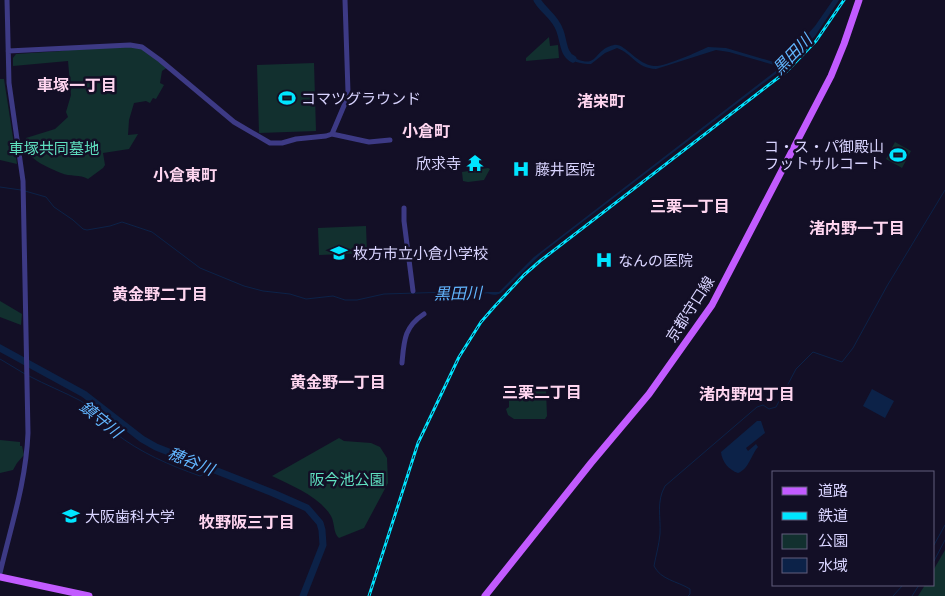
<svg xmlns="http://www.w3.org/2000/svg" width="945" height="596" font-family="'PT Sans Narrow','Noto Sans JP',sans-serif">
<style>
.green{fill:#12302f}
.water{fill:#0c2248}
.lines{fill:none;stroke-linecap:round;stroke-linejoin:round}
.stream{stroke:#0c2248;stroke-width:1}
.river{stroke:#0c2248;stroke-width:7}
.tertiary{stroke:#3d3a85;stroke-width:5}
.primary{stroke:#c25bff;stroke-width:7}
.rail-casing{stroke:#00e5ff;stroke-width:3}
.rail{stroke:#130f26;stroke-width:1;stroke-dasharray:4;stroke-linecap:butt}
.labels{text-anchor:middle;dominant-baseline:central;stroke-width:5;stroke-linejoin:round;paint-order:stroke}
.poi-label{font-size:15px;fill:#d9d4ff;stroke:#130f26;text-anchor:start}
.park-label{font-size:15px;fill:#5fe0c0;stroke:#130f26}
.street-label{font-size:15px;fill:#d9d4ff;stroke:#130f26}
.water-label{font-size:16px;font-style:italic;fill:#62b6ff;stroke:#130f26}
.neighbourhood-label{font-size:16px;font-weight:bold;fill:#ffd6f0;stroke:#130f26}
</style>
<rect width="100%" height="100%" fill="#130f26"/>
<path class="green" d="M549 37 550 46 558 45 559 58 526 61V58Z
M80 47H142L168 67 162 71 160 83 164 85 156 99 153 98 150 103 146 101 134 103 129 120 128 135 138 134 129 149 103 153 105 165 103 168 88 179C80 174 70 177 61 173 47 167 20 157 26 138L55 129 68 117 66 112 71 95 68 61 13 66V58L16 54 62 51Z
M314 63 316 131 259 133 257 65Z
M0 79H4L17 164 0 160Z
M895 142 911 151 902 168 886 159Z
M488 168 490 169 484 180 468 182 463 181 462 172Z
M366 226 367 253 319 255 318 228Z
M0 301 22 314 21 325 0 317Z
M509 387H542L546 391 547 416 545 419H514L508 415 506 409 509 407V401L505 394Z
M339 438 344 441 371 443 380 447 387 458 388 483 364 528 339 538C333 533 335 523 331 516 319 496 292 486 272 476Z
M0 440 20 442V446H22L24 455 17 463 13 470 0 473Z
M945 550V596H918L925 585H934V569Z"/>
<path class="water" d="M833 0H839L815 36 786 66 542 253 501 293C496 296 490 295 485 292H499L534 257 781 67 729 52 716 50 656 69C636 68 633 54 617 48L605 53 591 64C581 64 569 62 564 52 601 75 590 50 614 45 625 43 637 65 654 66 665 67 697 52 708 47L726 48 777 63H782L815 26Z
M872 389 894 401 885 418 863 406Z
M757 421H761L765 433 746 448 748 451 756 444 758 447C751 455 749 469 738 473 729 470 722 462 721 452Z"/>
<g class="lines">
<path class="stream" d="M0 187 21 190
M25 191 46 197 54 207 73 220 83 229 87 230 110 226 122 222 152 232 200 268 244 286 263 291 290 294 306 299 333 296 345 300H357L384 294 450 292 487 293
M0 359 25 374
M29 376C46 385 64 392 81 401 93 409 103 424 115 433 141 453 169 465 200 476L204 474
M208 472 212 470
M934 545 945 525
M934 561 945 540
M688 596 690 594V589C677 581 661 580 654 566 656 555 659 545 660 534 661 517 656 502 665 486L757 407 763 405 769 409 776 407 796 369 813 352 842 362 853 348 887 286 945 190
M893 596 903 585
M912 596 919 585"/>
<path class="river" d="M537 0C544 12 555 16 560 31 564 42 563 54 573 59
M0 348 84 394 142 439 156 447 273 493 307 508 320 523 322 530 323 545 303 596"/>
<path class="tertiary" d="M8 51 130 45 142 47 160 60 234 122 270 143H282L296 139 326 136 332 134 369 142 390 140
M332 134 346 101 348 92 345 0
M404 208V221L413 291
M402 363C404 341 404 327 424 314
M0 573C11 526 26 482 28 433L23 181 9 83 7 0"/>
<path class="primary" d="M0 577 89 596
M485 596 591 463 649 394 712 305 831 76 844 44 859 0"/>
<g class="rail-casing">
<path id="rail" d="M369 596 418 443 459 357 481 322 495 306 524 275 540 261 787 71 816 41 844 0"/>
</g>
<use href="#rail" class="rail"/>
</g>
<defs>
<g id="stadium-bare" transform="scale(1.35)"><path d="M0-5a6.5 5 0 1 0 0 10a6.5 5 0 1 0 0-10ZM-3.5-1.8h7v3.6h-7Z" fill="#00e5ff" stroke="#130f26" stroke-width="2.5" paint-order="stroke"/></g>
<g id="temple-bare" transform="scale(1.35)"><path d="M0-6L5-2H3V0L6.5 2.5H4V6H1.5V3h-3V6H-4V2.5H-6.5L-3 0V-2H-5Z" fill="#00e5ff" stroke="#130f26" stroke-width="2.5" paint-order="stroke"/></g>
<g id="hospital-bare" transform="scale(1.35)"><path d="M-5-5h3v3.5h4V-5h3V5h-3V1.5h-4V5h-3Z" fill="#00e5ff" stroke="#130f26" stroke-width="2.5" paint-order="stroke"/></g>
<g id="school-bare" transform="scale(1.35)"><path d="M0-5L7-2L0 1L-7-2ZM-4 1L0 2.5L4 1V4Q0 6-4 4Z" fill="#00e5ff" stroke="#130f26" stroke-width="2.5" paint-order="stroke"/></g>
<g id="university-bare" transform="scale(1.35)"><path d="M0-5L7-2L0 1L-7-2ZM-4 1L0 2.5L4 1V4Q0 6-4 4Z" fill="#00e5ff" stroke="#130f26" stroke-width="2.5" paint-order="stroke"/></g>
</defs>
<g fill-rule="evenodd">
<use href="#stadium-bare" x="287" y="98"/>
<use href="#stadium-bare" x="898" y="155"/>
<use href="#temple-bare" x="475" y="163"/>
<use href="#hospital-bare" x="521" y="169"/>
<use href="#school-bare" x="339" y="253"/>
<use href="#hospital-bare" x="604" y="260"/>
<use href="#university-bare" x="71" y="516"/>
</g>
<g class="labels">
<g class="poi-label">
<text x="301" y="98">コマツグラウンド</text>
<text x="884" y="146" text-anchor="end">コ・ス・パ御殿山<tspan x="884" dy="17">フットサルコート</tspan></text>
<text x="461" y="163" text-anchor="end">欣求寺</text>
<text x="535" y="169">藤井医院</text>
<text x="353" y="253">枚方市立小倉小学校</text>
<text x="618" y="260">なんの医院</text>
<text x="85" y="516">大阪歯科大学</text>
</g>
<g class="park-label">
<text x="54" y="148">車塚共同墓地</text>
<text x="347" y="479">阪今池公園</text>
</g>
<g class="street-label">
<text transform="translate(690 309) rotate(-57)">京都守口線</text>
</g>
<g class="water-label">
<text transform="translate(792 54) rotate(-46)">黒田川</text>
<text transform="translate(458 293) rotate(-1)">黒田川</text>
<text transform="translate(101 419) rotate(39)">鎮守川</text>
<text transform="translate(191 461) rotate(22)">穂谷川</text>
</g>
<g class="neighbourhood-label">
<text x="77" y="85">車塚一丁目</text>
<text x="601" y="101">渚栄町</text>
<text x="426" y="131">小倉町</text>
<text x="185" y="175">小倉東町</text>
<text x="690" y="206">三栗一丁目</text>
<text x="857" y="228">渚内野一丁目</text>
<text x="160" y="294">黄金野二丁目</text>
<text x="338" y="382">黄金野一丁目</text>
<text x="542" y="392">三栗二丁目</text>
<text x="747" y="394">渚内野四丁目</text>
<text x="247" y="522">牧野阪三丁目</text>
</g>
</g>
<rect x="772" y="471" width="162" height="115" fill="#130f26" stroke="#625e7d"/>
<rect x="782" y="487" width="25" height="8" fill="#c25bff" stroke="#625e7d"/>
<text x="818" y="496" font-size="15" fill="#d9d4ff">道路</text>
<rect x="782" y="512" width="25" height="8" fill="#00e5ff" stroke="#625e7d"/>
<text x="818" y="521" font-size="15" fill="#d9d4ff">鉄道</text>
<rect x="782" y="534" width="25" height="15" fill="#12302f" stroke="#625e7d"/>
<text x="818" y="546" font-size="15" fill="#d9d4ff">公園</text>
<rect x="782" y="558" width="25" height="15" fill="#0c2248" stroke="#625e7d"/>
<text x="818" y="571" font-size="15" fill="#d9d4ff">水域</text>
</svg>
